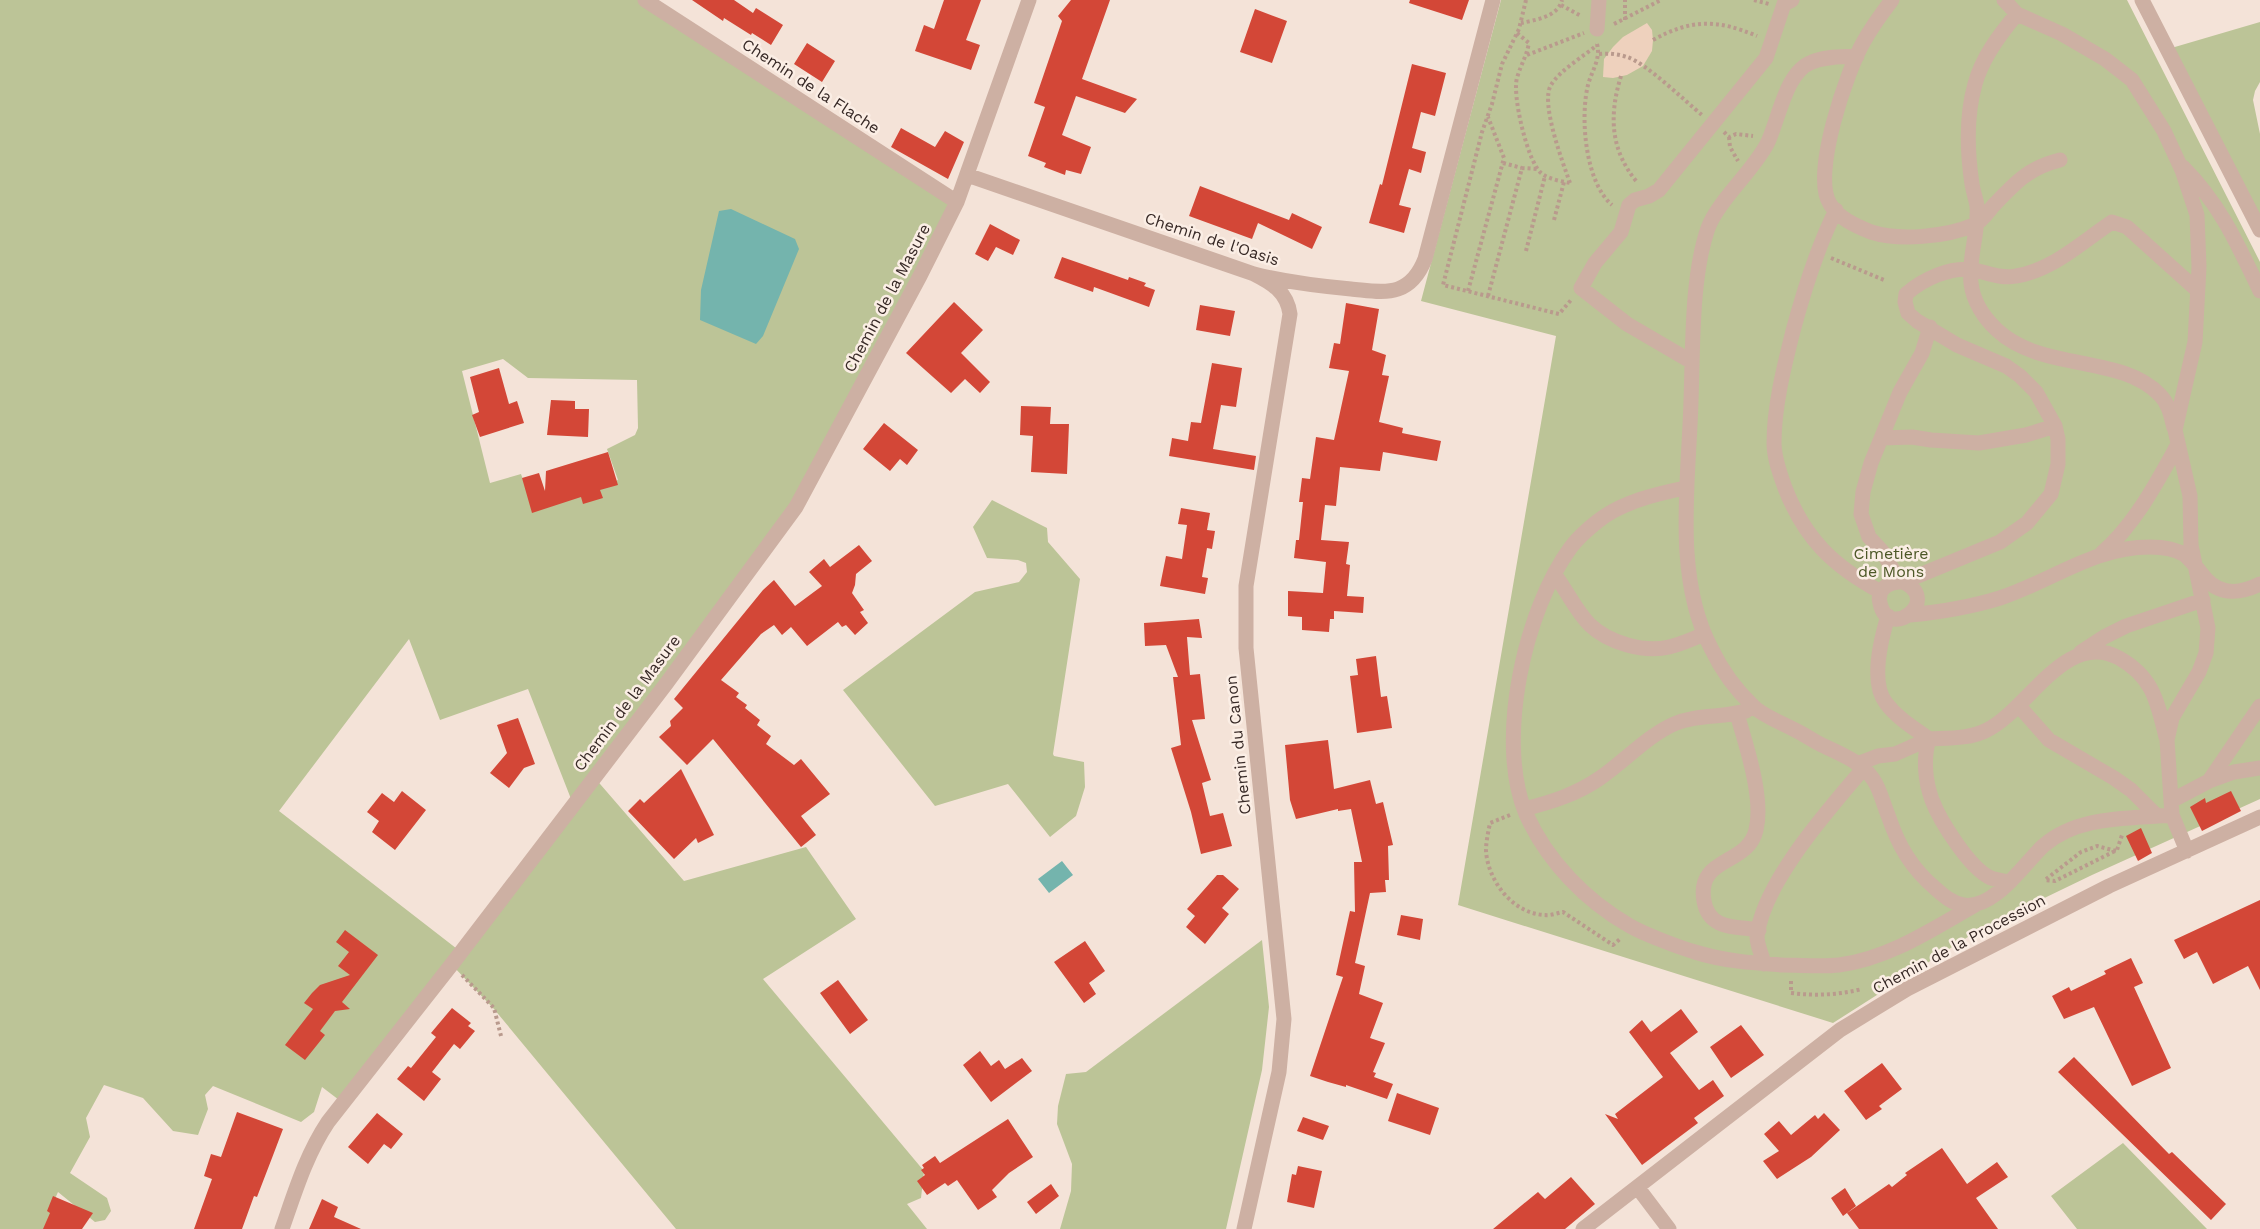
<svg xmlns="http://www.w3.org/2000/svg" width="2260" height="1229" font-family="'Work Sans',sans-serif">
<style>
.green{fill:#bcc497;fill-rule:evenodd}
.plaza{fill:#eed1bd}
.water{fill:#74b4ad}
.building{fill:#d34737}
.lines{fill:none;stroke-linecap:round;stroke-linejoin:round}
.path{stroke:#b99a8d;stroke-width:4;stroke-dasharray:3 3;stroke-linecap:butt}
.minor{stroke:#cdb0a3;stroke-width:15}
.labels{text-anchor:middle;dominant-baseline:central;stroke-width:5;stroke-linejoin:round;paint-order:stroke}
.street-label{font-size:16px;fill:#372926;stroke:#fbeee5}
.park-label{font-size:16px;fill:#4d5827;stroke:#fbeee5}
</style>
<rect width="100%" height="100%" fill="#f4e3d8"/>
<path class="green" d="M0 0H645L957 202 796 507 594 777 684 881 806 847 856 919 763 979 924 1171 921 1198 907 1204 927 1229H676L494 1009 452 965 343 1103 322 1087 314 1112 301 1122 213 1086 205 1095 208 1109 198 1135 173 1131 143 1098 104 1085 86 1118 90 1137 70 1173 107 1198 111 1211 105 1220 95 1222 58 1192 54 1201 67 1229H0ZM503 359 528 378 637 380 638 428 635 435 607 449 618 480 533 508 521 474 490 483 462 371ZM409 639 440 720 528 689 573 804 461 952 279 811Z
M1501 0H2127L2260 262V799L2092 875 1982 928 1833 1023 1458 905 1556 336 1421 301Z
M2260 22V82L2255 91 2253 100 2260 134V230L2168 49Z
M992 500 1047 528 1048 542 1080 579 1053 754 1054 756 1084 762 1085 787 1076 816 1050 837 1008 784 935 806 843 690 975 592 1019 582 1027 572 1026 563 1018 560 987 558 973 527Z
M1262 940 1269 1007 1262 1070 1226 1229H1060L1071 1191 1072 1164 1057 1124 1058 1106 1066 1074 1086 1072Z
M2123 1143 2207 1229H2077L2051 1196Z"/>
<path class="plaza" d="M1647 23 1652 30 1653 40 1652 51 1643 66 1627 75 1613 78 1603 77 1604 59 1613 47 1623 37Z"/>
<path class="water" d="M731 209 795 239 799 249 763 336 756 344 700 320 701 290 719 211Z
M1062 861 1073 875 1049 893 1038 879Z"/>
<path class="building" d="M692 0H734L753 13 756 8 783 25 771 45 752 33 751 35 724 18 723 21Z
M944 0H981L966 40 980 45 971 70 915 51 924 25 934 29Z
M1071 0H1110L1082 79 1137 99 1125 113 1076 96 1062 135 1091 147 1081 174 1066 170 1065 175 1044 167 1046 163 1028 156 1045 107 1034 103 1062 21 1058 16Z
M1410 0H1469L1462 20 1409 3Z
M1255 9 1287 21 1272 63 1240 52Z
M807 43 835 61 822 82 794 64Z
M1412 64 1446 73 1435 116 1421 112 1412 148 1426 152 1421 173 1409 169 1399 205 1411 208 1404 233 1369 223 1380 184 1382 185Z
M901 128 935 147 945 131 964 142 948 179 891 147Z
M1200 186 1289 220 1292 213 1322 227 1312 249 1258 223 1252 239 1189 216Z
M990 224 1020 240 1013 255 996 247 988 261 975 254Z
M1062 257 1128 280 1129 277 1146 283 1144 286 1155 290 1149 307 1094 287 1093 292 1054 278Z
M954 302 983 330 961 353 990 382 980 393 965 379 951 393 906 353Z
M1346 303 1379 309 1372 350 1386 355 1382 375 1389 376 1379 422 1403 428 1402 433 1441 441 1437 461 1383 452 1380 471 1340 467 1336 506 1325 505 1321 540 1349 542 1346 564 1350 565 1347 596 1364 597 1363 613 1334 611V619H1330L1329 632 1302 630V617L1288 616V591L1323 593 1326 562 1294 558 1296 540H1299L1303 502H1299L1302 478 1310 479 1316 437 1334 440 1349 371 1329 368 1334 343 1340 344Z
M1200 305 1235 311 1230 336 1196 330Z
M1212 363 1242 368 1236 407 1221 405 1213 449 1256 456 1254 470 1169 456 1172 438 1188 441 1191 422 1201 423Z
M499 368 509 404 517 401 524 423 480 437 472 415 479 412 470 377Z
M551 400 575 401V409H589L588 437 547 435Z
M1021 406 1051 407 1050 424H1069L1067 474 1031 472 1033 436 1020 435Z
M884 423 918 450 907 465 900 459 890 471 863 449Z
M608 452 618 485 600 490 603 498 583 504 581 497 532 513 522 478 539 473 545 491 546 471Z
M1181 508 1210 513 1207 530 1215 531 1212 549 1207 548 1202 577 1208 578 1205 594 1160 586 1166 556 1182 559 1187 525 1178 524Z
M859 545 872 561 856 574 855 585 852 593 864 610 860 612 868 623 855 635 846 625 842 627 838 622 807 646 791 627 782 635 774 625 761 634 721 680 739 693 736 697 747 705 745 708 760 720 757 725 771 736 766 744 794 765 801 759 830 794 801 816 816 835 801 847 713 739 687 765 659 737 671 726 670 721 683 708 674 699 763 590 774 580 795 606 822 586 809 572 824 559 830 567Z
M1199 619 1202 638 1187 637 1190 675 1200 674 1205 719 1192 720 1211 780 1202 783 1210 816 1223 813 1232 846 1201 854 1191 812 1171 748 1181 745 1173 677H1178L1166 645 1145 646 1144 623Z
M1376 656 1381 697 1387 696 1392 728 1357 733 1350 676 1358 675 1356 659Z
M518 718 535 764 524 768 509 788 490 773 507 753 497 725Z
M1328 740 1334 789 1370 780 1376 804 1383 802 1393 845 1388 846 1389 880H1385L1386 892 1370 893 1355 963 1365 966 1359 994 1383 1003 1370 1038 1385 1043 1373 1072 1376 1073 1374 1077 1393 1084 1387 1099 1346 1085V1087L1328 1082 1310 1076 1343 977 1336 975 1350 911 1355 912 1354 862H1362L1351 809 1338 811V809L1296 819 1290 800 1285 745Z
M681 769 714 835 698 843 696 838 674 859 628 811 640 799 644 803Z
M402 791 426 810 395 850 372 832 379 821 367 812 382 793 394 802Z
M2231 791 2241 811 2202 831 2190 807 2205 798 2206 803Z
M2141 828 2152 853 2138 861 2126 836Z
M1217 875H1223L1239 889 1222 908 1229 914 1205 944 1186 927 1195 916 1187 909Z
M2260 900V990L2248 966 2213 984 2197 952 2184 959 2174 940Z
M1401 915 1423 919 1420 940 1397 935Z
M345 930 378 955 342 1002 350 1009 335 1011 320 1031 325 1035 305 1060 285 1045 313 1009 304 1003 312 993 320 985 350 975 338 966 349 952 336 942Z
M1085 941 1105 971 1089 983 1096 994 1084 1003 1054 962Z
M2131 958 2143 983 2134 987 2171 1068 2132 1086 2094 1007 2064 1019 2052 996 2069 987 2071 991 2106 974 2104 971Z
M838 980 868 1020 850 1034 820 993Z
M452 1008 471 1023 468 1026 475 1031 460 1049 454 1044 432 1072 441 1079 424 1101 397 1079 408 1066 411 1068 436 1037 431 1033Z
M1681 1009 1698 1032 1670 1053 1699 1090 1713 1080 1724 1096 1694 1118 1698 1123 1642 1165 1605 1114 1618 1119 1615 1114 1663 1077 1629 1032 1642 1020 1651 1032Z
M1741 1025 1764 1055 1731 1078 1710 1047Z
M980 1051 991 1066 999 1060 1005 1069 1022 1058 1032 1071 991 1102 963 1065Z
M2074 1057 2169 1154 2172 1152 2226 1204 2211 1220 2058 1072Z
M1882 1063 1902 1089 1879 1106 1882 1109 1866 1120 1844 1091Z
M1397 1093 1439 1108 1430 1135 1388 1121Z
M237 1112 283 1129 272 1158 257 1197 254 1196 242 1229H194L212 1179 204 1176 211 1154 221 1157Z
M377 1113 403 1134 391 1149 384 1144 368 1164 348 1147Z
M1824 1113 1840 1130 1811 1157 1777 1179 1763 1161 1779 1151 1764 1134 1779 1121 1791 1135 1815 1115 1818 1119Z
M1303 1117 1329 1126 1323 1140 1297 1131Z
M1008 1119 1033 1157 1009 1173 992 1190 997 1197 978 1210 957 1180 948 1186 945 1183 927 1195 917 1181 925 1175 921 1170 924 1168 922 1165 935 1156 940 1163Z
M1942 1148 1967 1184 1997 1162 2008 1177 1976 1198 1998 1229H1859L1847 1213 1889 1184 1892 1187 1907 1175 1905 1173Z
M1298 1166 1322 1171 1314 1208 1287 1202 1292 1174 1296 1175Z
M1571 1177 1595 1204 1565 1229H1493L1538 1192 1545 1199Z
M1051 1184 1059 1196 1036 1214 1027 1202Z
M1845 1188 1856 1206 1843 1216 1831 1198Z
M53 1196 93 1213 82 1229H43L50 1213 47 1211Z
M322 1199 338 1207 334 1217 361 1229H309Z"/>
<g class="lines">
<path class="path" d="M1526 0 1519 29 1502 64 1492 104 1482 132 1443 285 1559 314 1571 300
M1754 0 1769 4
M1561 5 1581 16
M1625 20V0
M1521 23C1535 20 1558 17 1562 0
M1614 24 1661 0
M1517 33 1529 43C1526 58 1521 64 1517 78 1512 95 1527 159 1540 172 1547 179 1560 181 1570 183
M1653 40C1691 19 1717 19 1757 36
M1597 44C1601 59 1592 70 1588 85 1580 117 1585 182 1612 205
M1599 54C1609 53 1618 54 1627 57 1646 63 1685 101 1702 115
M1527 55 1584 33
M1621 76C1609 115 1610 150 1637 182
M1724 132 1729 137 1736 134 1753 136
M1729 137 1730 147 1738 161
M1503 163 1522 168
M1570 183C1563 163 1540 103 1551 85 1560 70 1583 57 1597 45
M1554 220 1564 182
M1526 251 1545 176
M1831 258 1884 280
M1468 291 1504 158 1488 117
M1488 296 1522 168 1537 169
M1510 815 1490 823C1488 833 1486 842 1486 851 1488 881 1513 914 1545 915 1550 916 1557 913 1563 912L1613 945 1620 939
M2116 851 2097 846 2081 852 2045 880 2055 881 2117 850 2122 835
M462 975 494 1008 501 1036
M1791 981V993C1816 996 1838 995 1862 989"/>
<path class="minor" d="M645 0 957 202
M1892 0C1882 13 1872 27 1864 41 1847 70 1811 175 1830 204 1838 218 1856 226 1871 232 1899 241 1946 237 1974 225 1981 222 1988 212 1993 206 2015 183 2028 168 2060 160
M2004 0 2017 14 2062 34 2105 59 2132 80 2164 131 2182 170 2197 215 2199 267 2195 342 2175 430 2190 496 2191 545 2208 628 2206 653 2199 672 2172 718 2167 740 2172 815 2187 851
M2142 0 2260 230
M2017 14C1999 35 1982 58 1975 84 1966 116 1967 151 1972 184 1973 191 1976 199 1977 206 1979 232 1968 258 1971 283 1973 301 1984 318 1997 330 2042 372 2121 354 2160 395 2169 404 2171 416 2174 428
M1597 29 1599 0
M1857 56C1843 57 1826 56 1812 62 1785 72 1779 120 1767 144 1752 172 1718 201 1708 228 1691 277 1693 349 1691 401 1689 479 1673 576 1711 648 1721 669 1736 690 1753 706 1764 717 1783 723 1797 731 1805 735 1812 740 1820 744 1838 753 1861 761 1873 779 1880 789 1883 803 1888 815 1898 845 1911 868 1936 889 1944 896 1952 903 1963 905 1994 910 2023 865 2043 846 2078 815 2129 819 2172 815
M2183 167C2220 204 2238 245 2260 291
M967 175 1254 274C1286 282 1318 286 1351 289 1365 290 1384 294 1398 289 1412 284 1420 272 1425 259L1493 0
M1836 210C1817 248 1804 290 1793 331 1784 367 1774 406 1774 443 1774 458 1780 474 1785 488 1805 539 1833 566 1881 592
M1692 362 1627 324 1581 288 1595 263 1621 232 1629 205 1635 200 1649 196 1659 190 1766 58 1784 4 1792 0
M1882 438 1912 437 1931 440 1979 443 2026 435 2055 426
M1685 488C1656 494 1622 502 1598 521 1589 528 1578 538 1571 547 1525 609 1495 741 1526 814 1547 861 1586 901 1630 926 1644 934 1678 947 1695 952 1723 961 1753 963 1783 965 1801 965 1821 967 1839 965 1888 959 1933 929 1975 905
M2102 553C2135 524 2156 484 2177 446
M1555 575C1567 591 1576 611 1590 625 1609 643 1644 653 1669 647 1682 644 1693 639 1704 634
M1892 582 1893 570 1882 551 1869 537 1861 514 1863 492 1871 463 1900 392 1922 353 1930 327
M1903 582C1943 600 1888 642 1880 603 1876 588 1891 581 1903 582L2000 542 2027 523 2051 494 2058 464V439L2055 426 2036 392 2020 376 2006 366 1957 345 1917 321 1908 313 1905 302 1906 294C1923 279 1951 266 1974 270 1989 273 2001 279 2016 276 2053 270 2082 242 2112 222L2127 227 2197 290
M1910 615C1940 612 1971 607 2000 598 2052 581 2093 547 2150 547 2162 547 2174 548 2185 555 2193 562 2199 571 2206 579 2221 596 2242 593 2260 584
M2081 652 2104 637 2126 626 2203 600
M2019 706 2049 740 2114 778 2131 790 2157 816
M1737 714C1746 745 1764 798 1756 830 1748 866 1696 856 1704 901 1709 931 1738 926 1759 930
M1857 764 1878 756 1895 754 1929 739C1914 728 1897 718 1886 703 1870 683 1881 639 1888 616
M2209 781 2260 706
M2171 801 2209 781 2234 772 2260 768
M1524 809C1552 802 1577 794 1600 778 1625 761 1647 736 1674 724 1697 714 1722 718 1746 711
M2010 882C2004 881 1997 880 1991 878 1970 869 1940 821 1932 800 1925 781 1923 758 1929 739 1947 738 1970 739 1987 730 2028 710 2066 629 2119 658 2153 677 2157 701 2166 737
M1764 964C1762 955 1757 945 1757 937 1762 884 1829 809 1863 769
M1638 1188 1669 1229
M282 1229C295 1192 306 1155 328 1122L452 964 666 684 796 507 920 276 957 202 1029 0
M1244 1229 1279 1072 1284 1019 1246 648V586L1290 314C1287 292 1272 283 1254 274
M1583 1229 1840 1030 1907 989 2109 886 2260 817"/>
</g>
<g class="labels">
<g class="street-label">
<text transform="translate(811 86) rotate(33)">Chemin de la Flache</text>
<text transform="translate(1212 239) rotate(18)">Chemin de l'Oasis</text>
<text transform="translate(887 298) rotate(-62)">Chemin de la Masure</text>
<text transform="translate(627 703) rotate(-53)">Chemin de la Masure</text>
<text transform="translate(1238 745) rotate(-96)">Chemin du Canon</text>
<text transform="translate(1959 944) rotate(-28)">Chemin de la Procession</text>
</g>
<g class="park-label">
<text x="1891" y="553">Cimetière<tspan x="1891" dy="18">de Mons</tspan></text>
</g>
</g>
</svg>
